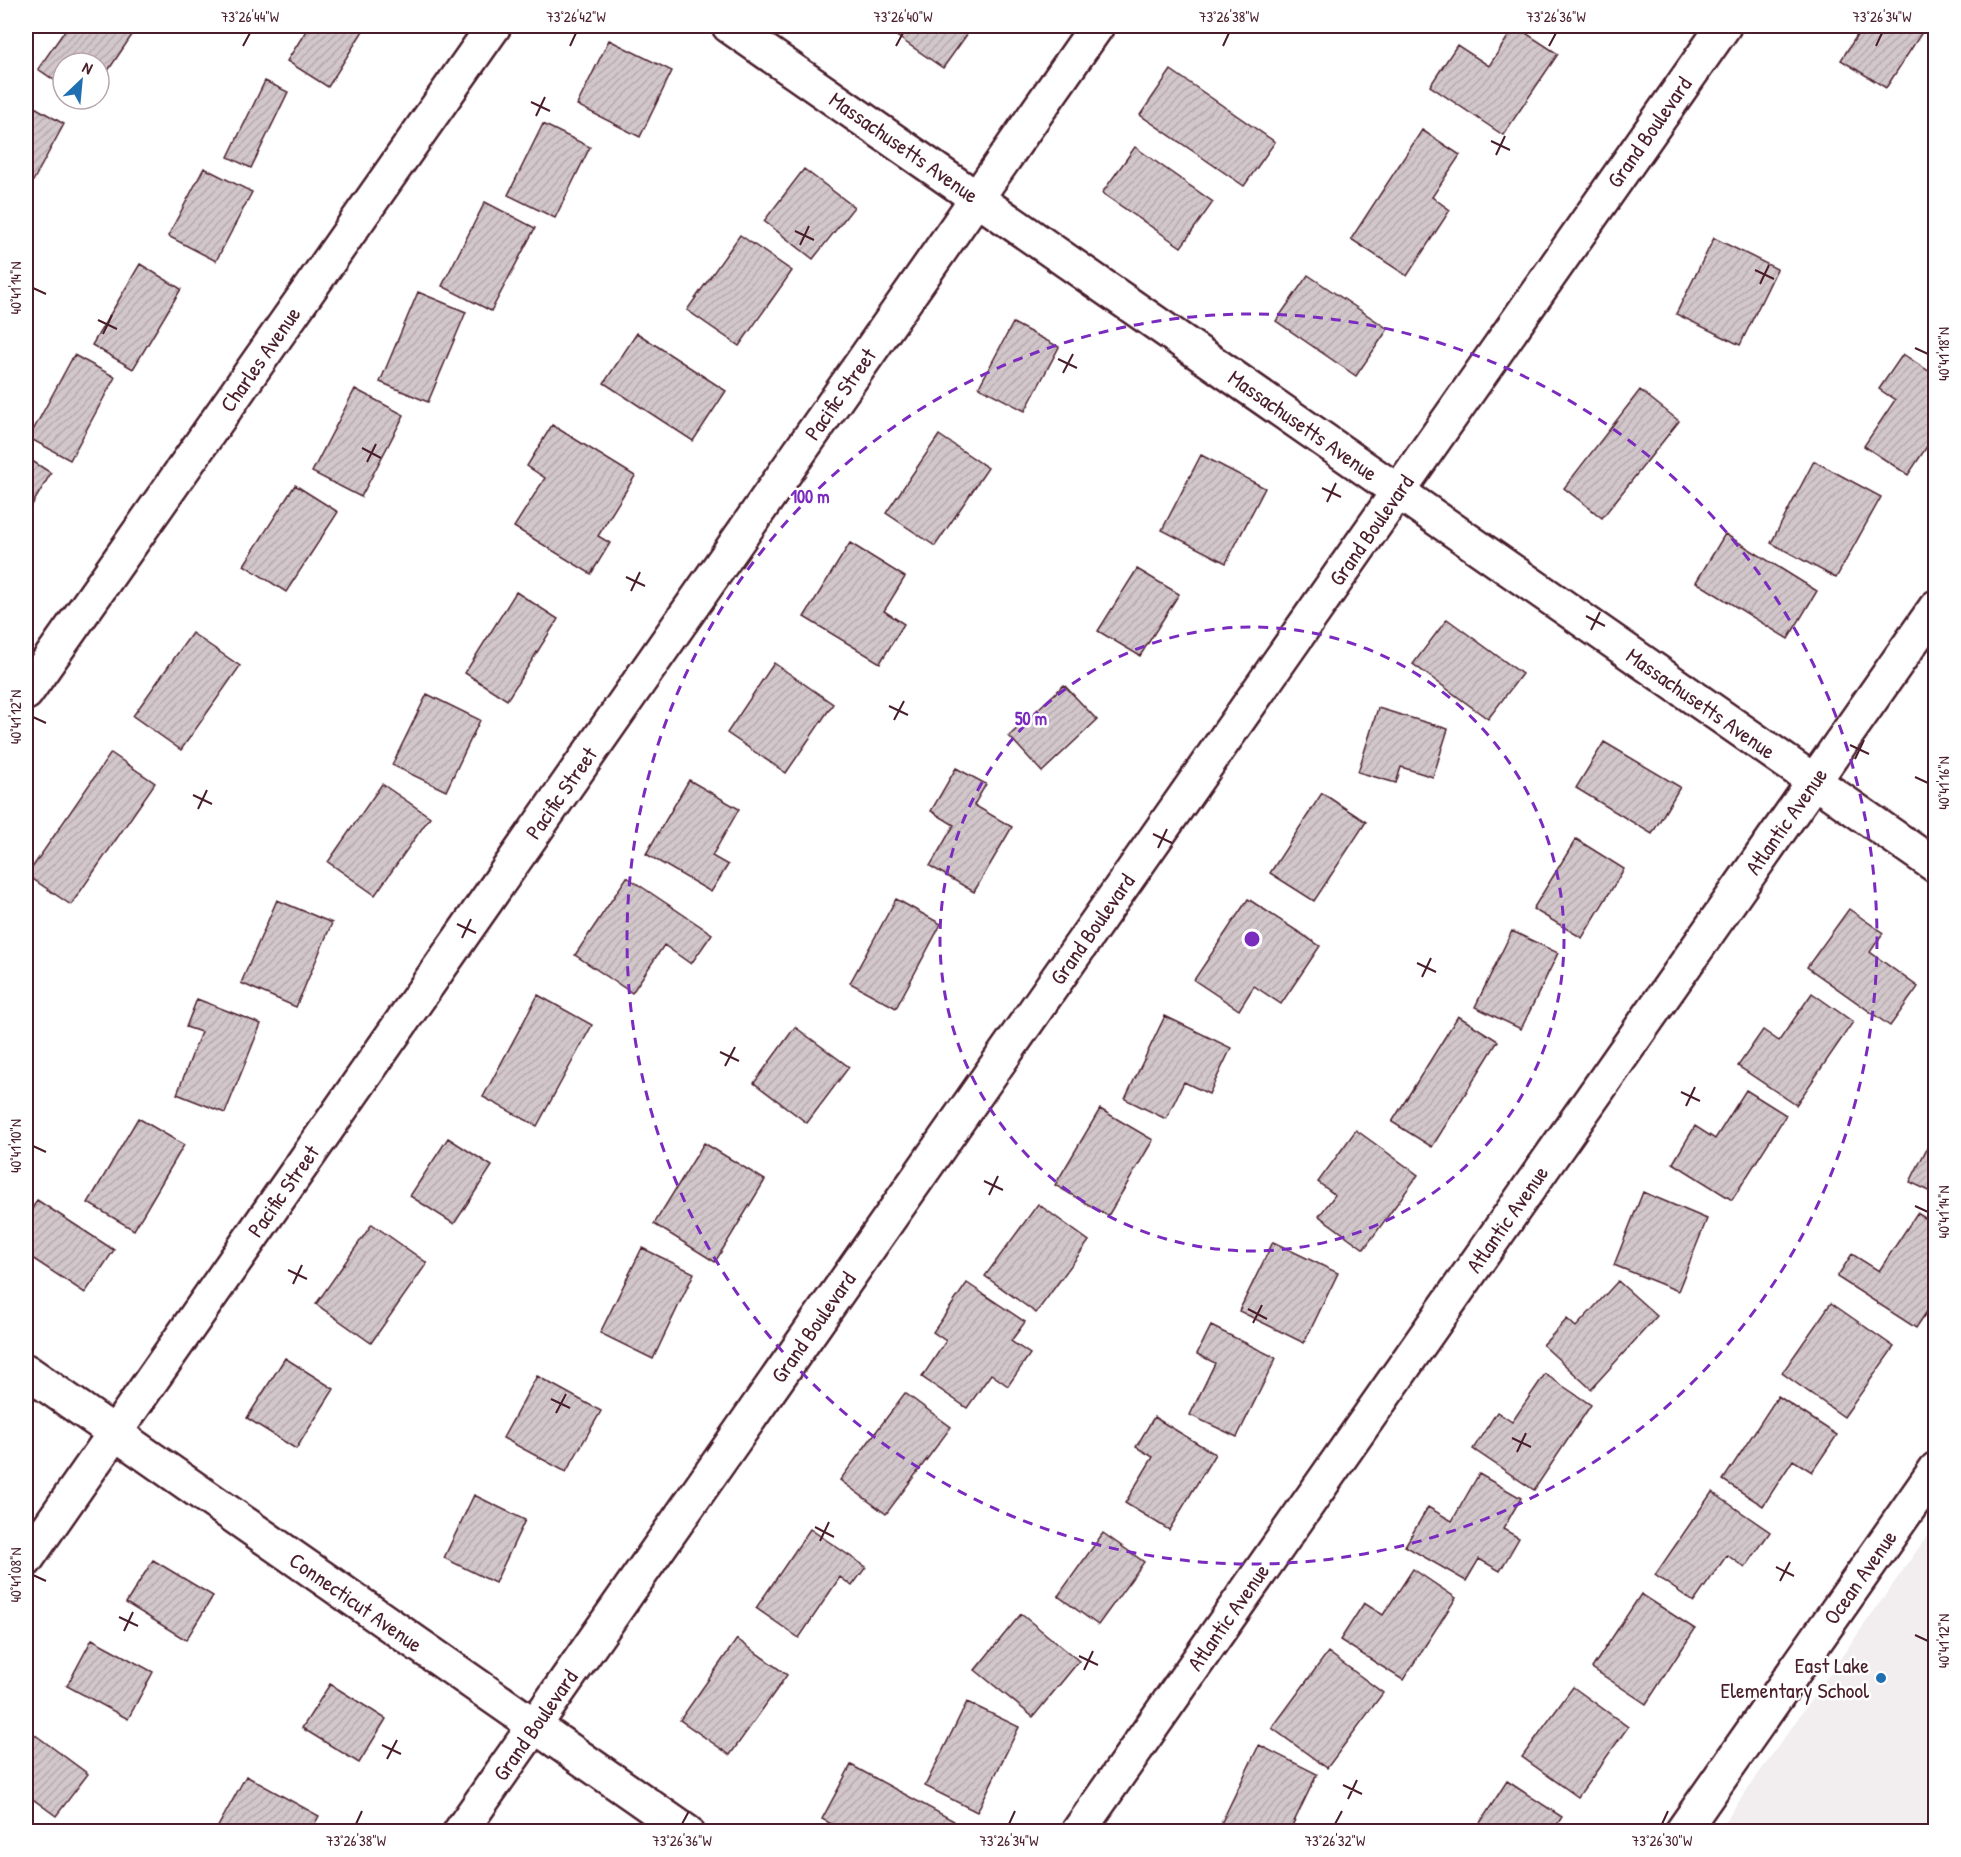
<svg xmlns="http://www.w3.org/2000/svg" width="1961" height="1857" font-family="'Patrick Hand',sans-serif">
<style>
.built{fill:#f2eeef}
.building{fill:url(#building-hatch);stroke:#4a1f2b;stroke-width:1.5}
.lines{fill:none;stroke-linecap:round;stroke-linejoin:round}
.minor-casing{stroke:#4a1f2b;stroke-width:38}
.minor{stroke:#fff;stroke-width:33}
.ticks{fill:none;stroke:#4a1f2b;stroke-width:2}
.ring{fill:none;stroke:#7b2cbf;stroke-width:3;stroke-dasharray:10 8}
.poi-dot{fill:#1f6fb2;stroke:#fff;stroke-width:2}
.labels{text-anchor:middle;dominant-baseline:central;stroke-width:5;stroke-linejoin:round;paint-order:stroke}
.street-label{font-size:22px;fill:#4a1f2b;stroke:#fff}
.poi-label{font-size:22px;fill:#4a1f2b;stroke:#fff;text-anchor:end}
.centre{fill:#7b2cbf;stroke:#fff;stroke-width:3}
.ring-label{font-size:18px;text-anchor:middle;font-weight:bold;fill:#7b2cbf;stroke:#fff;stroke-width:5;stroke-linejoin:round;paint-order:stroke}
.neatline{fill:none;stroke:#4a1f2b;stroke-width:2}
.ticks-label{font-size:15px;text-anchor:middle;fill:#4a1f2b}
</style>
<defs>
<pattern id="building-hatch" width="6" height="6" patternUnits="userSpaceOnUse" patternTransform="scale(1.5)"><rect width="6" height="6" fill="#d2c7cb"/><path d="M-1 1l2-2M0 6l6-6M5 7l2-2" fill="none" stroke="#b6aaae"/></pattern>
</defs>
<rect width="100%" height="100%" fill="#fff"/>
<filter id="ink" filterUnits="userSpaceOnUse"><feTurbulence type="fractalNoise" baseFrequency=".0167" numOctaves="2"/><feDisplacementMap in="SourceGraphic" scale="12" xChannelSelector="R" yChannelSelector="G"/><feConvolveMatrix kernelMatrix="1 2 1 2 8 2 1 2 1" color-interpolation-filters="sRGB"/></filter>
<g filter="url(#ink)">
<path class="built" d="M1935 1525V1831H1718Z"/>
<path class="building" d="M68 26H130L136 29 99 84V63H63V86L38 69Z
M309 26H366L328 87 287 61Z
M882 26H973L943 68Z
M1515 26 1558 54 1503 135 1430 86 1457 45 1489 66Z
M1863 26H1926L1886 88 1841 60Z
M609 40 672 71 640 137 577 105Z
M1171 70 1275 142 1244 186 1140 115Z
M265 81 288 92 251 168 228 157Z
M26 102 64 124 26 194Z
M543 124 590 147 555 218 508 195Z
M1422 130 1460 155 1432 197 1450 210 1407 276 1351 239Z
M1135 147 1213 202 1181 247 1102 193Z
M204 168 252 192 216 261 168 236Z
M804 169 854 207 813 259 764 221Z
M485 202 535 228 491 311 442 286Z
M740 235 792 271 739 346 687 310Z
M1714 238 1777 269 1740 345 1676 314Z
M140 264 181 289 133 369 92 345Z
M1308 275 1388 329 1356 376 1276 321Z
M418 292 466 312 428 402 380 382Z
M1013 323 1059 347 1025 411 979 387Z
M637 333 726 391 693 441 604 383Z
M1903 354 1936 376V433L1908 475 1864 446 1895 400 1879 389Z
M74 355 115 377 70 460 29 438Z
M355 389 404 415 361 497 312 472Z
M1640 390 1679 421 1602 518 1564 488Z
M552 425 635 476 598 536 610 543 591 574 514 527 545 478 527 466Z
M939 435 988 468 935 546 886 513Z
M1201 455 1265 488 1226 563 1162 530Z
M26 457 51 473 26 515Z
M1814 461 1881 497 1836 578 1771 543Z
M295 485 338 512 286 592 244 565Z
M1725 534 1817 591 1788 639 1696 582Z
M850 543 905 577 884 611 904 624 880 663 804 617Z
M1137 569 1179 594 1140 656 1098 631Z
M516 592 558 619 507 700 465 673Z
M1447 619 1522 674 1488 719 1413 664Z
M192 633 240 666 181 750 133 716Z
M774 663 833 704 786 773 727 733Z
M1064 685 1097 720 1042 772 1009 736Z
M427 694 480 720 446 791 392 765Z
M1378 708 1448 729 1433 777 1401 767 1396 783 1358 772Z
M1604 742 1680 787 1652 834 1576 788Z
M111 753 155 783 71 905 27 875Z
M956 768 986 784 974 805 1012 827 974 892 930 866 954 825 931 811Z
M689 780 739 809 712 856 728 865 711 892 646 854Z
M382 784 430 817 375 895 328 862Z
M1322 793 1366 822 1314 901 1270 873Z
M1576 839 1624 869 1582 938 1533 909Z
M627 877 712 934 691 964 664 945 632 993 575 955Z
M896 899 941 924 896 1008 850 983Z
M1248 899 1320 946 1281 1004 1254 986 1239 1010 1194 980Z
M277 900 332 923 296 1007 241 983Z
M1849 909 1883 933 1870 952 1918 987 1890 1026 1807 967Z
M1512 931 1558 953 1521 1029 1475 1007Z
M1812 993 1853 1022 1796 1105 1738 1066 1763 1030 1779 1041Z
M538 995 592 1025 537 1126 483 1097Z
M197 999 261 1024 225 1113 177 1094 201 1032 186 1027Z
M1165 1016 1231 1048 1209 1094 1184 1082 1166 1119 1125 1099Z
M1458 1016 1498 1041 1432 1147 1392 1122Z
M795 1027 849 1067 807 1123 754 1083Z
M1746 1090 1786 1115 1732 1200 1673 1163 1695 1126 1715 1139Z
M1100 1109 1153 1140 1108 1216 1055 1185Z
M138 1118 184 1145 134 1230 88 1203Z
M1356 1130 1418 1175 1364 1249 1319 1216 1335 1195 1318 1182Z
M1936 1130V1194L1910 1182Z
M448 1138 492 1166 454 1224 410 1196Z
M704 1143 765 1180 715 1262 654 1224Z
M1643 1192 1707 1219 1678 1291 1614 1265Z
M37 1200 114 1250 85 1293 26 1254V1219Z
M1038 1204 1089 1241 1036 1313 985 1276Z
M1917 1213 1936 1225V1298L1916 1328 1837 1277 1852 1254 1879 1271Z
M372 1224 427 1263 371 1343 316 1304Z
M1273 1242 1338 1273 1304 1343 1239 1311Z
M642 1248 694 1273 653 1359 600 1333Z
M1618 1281 1657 1316 1591 1389 1543 1345 1567 1319 1576 1327Z
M967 1283 1025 1322 1011 1341 1030 1354 1008 1386 991 1374 967 1408 922 1377 946 1341 933 1332Z
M1831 1303 1894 1347 1844 1417 1782 1373Z
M1211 1326 1276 1358 1237 1437 1190 1415 1215 1363 1197 1354Z
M285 1358 334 1389 296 1449 247 1418Z
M1545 1374 1591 1405 1534 1490 1473 1449 1497 1412 1512 1422Z
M537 1376 601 1411 566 1472 503 1438Z
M905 1393 951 1427 886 1514 840 1480Z
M1778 1396 1837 1435 1812 1472 1793 1460 1763 1506 1723 1480Z
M1154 1417 1215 1454 1169 1530 1125 1503 1153 1457 1136 1447Z
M1479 1474 1521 1498 1503 1529 1519 1538 1500 1571 1479 1559 1466 1581 1405 1546 1428 1507 1452 1521Z
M1712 1492 1770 1532 1745 1568 1727 1555 1694 1602 1655 1575Z
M474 1495 525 1520 495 1583 444 1558Z
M810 1529 866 1567 852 1586 840 1577 799 1638 756 1608Z
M1103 1533 1144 1562 1098 1625 1058 1596Z
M153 1560 213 1596 186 1640 126 1603Z
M1413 1569 1456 1598 1403 1680 1340 1640 1364 1603 1383 1615Z
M1641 1594 1695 1629 1646 1704 1592 1668Z
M1021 1614 1079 1661 1033 1717 975 1670Z
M92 1639 153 1672 128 1719 67 1686Z
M737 1639 787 1675 730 1755 680 1720Z
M1328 1652 1383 1693 1327 1768 1272 1728Z
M330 1684 386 1719 359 1763 302 1728Z
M1573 1687 1628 1727 1578 1797 1522 1757Z
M967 1702 1019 1727 977 1812 925 1786Z
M30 1731 88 1774 56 1816 26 1794V1737Z
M1259 1745 1317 1774 1289 1832H1217Z
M851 1765 954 1821 949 1832H846L822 1819Z
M246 1776 319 1816 310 1832H215Z
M1507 1781 1562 1817 1552 1832H1474Z"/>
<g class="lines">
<g class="minor-casing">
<path id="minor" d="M729 26 1936 866
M26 693 494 26
M26 1371 687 1832
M26 1560 1097 26
M460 1832 1724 26
M1078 1832 1936 607
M1682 1832 1936 1469"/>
</g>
<use href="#minor" class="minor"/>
</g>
</g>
<path class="ticks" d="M243 46 250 33M570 46 576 33M896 46 903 33M1223 46 1229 33M1549 46 1556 33M1876 46 1882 33M531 102 550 111M536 116 545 97M1491 141 1510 150M1496 155 1505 136M795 231 814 240M800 245 809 226M1755 270 1774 279M1760 284 1769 265M33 288 46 294M98 320 117 329M103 334 112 315M1915 348 1928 354M1058 359 1077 368M1063 373 1073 354M362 448 381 458M367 462 376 444M1322 488 1341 497M1327 502 1336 483M626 577 645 586M631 591 640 572M1586 616 1605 626M1591 630 1600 612M889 706 908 715M33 717 46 723M894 720 904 701M1850 745 1869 754M1855 759 1864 740M1915 777 1928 783M193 795 212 804M198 809 207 790M1153 834 1172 843M1158 848 1167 829M457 924 476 933M462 938 471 919M1417 963 1436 972M1422 977 1431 958M720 1052 739 1061M725 1066 735 1047M1681 1092 1700 1101M1686 1106 1695 1087M33 1146 46 1152M984 1181 1003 1190M989 1195 998 1176M1915 1206 1928 1212M288 1270 307 1279M293 1284 302 1265M1248 1309 1267 1319M1253 1323 1262 1305M551 1399 570 1408M556 1413 566 1394M1512 1438 1531 1447M1517 1452 1526 1433M815 1527 834 1537M820 1541 829 1522M1776 1567 1794 1576M33 1575 46 1581M1780 1581 1790 1562M119 1617 138 1626M124 1631 133 1612M1915 1635 1928 1641M1079 1656 1098 1665M1084 1670 1093 1651M382 1745 401 1754M387 1759 397 1740M1343 1785 1362 1794M1348 1799 1357 1780M356 1824 362 1811M682 1824 689 1811M1009 1824 1015 1811M1335 1824 1342 1811M1662 1824 1668 1811"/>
<g class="ring">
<circle cx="1252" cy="939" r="312"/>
<circle cx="1252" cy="939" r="625"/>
</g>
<circle class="poi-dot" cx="1881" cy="1678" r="6"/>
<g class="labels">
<g class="street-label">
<text transform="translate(1649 132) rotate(-55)">Grand Boulevard</text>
<text transform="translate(904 147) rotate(35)">Massachusetts Avenue</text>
<text transform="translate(260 359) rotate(-55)">Charles Avenue</text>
<text transform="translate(840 394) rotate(-55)">Pacific Street</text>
<text transform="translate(1303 425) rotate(35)">Massachusetts Avenue</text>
<text transform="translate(1371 530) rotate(-55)">Grand Boulevard</text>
<text transform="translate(1701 703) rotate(35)">Massachusetts Avenue</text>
<text transform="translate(561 793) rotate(-55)">Pacific Street</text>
<text transform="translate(1786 821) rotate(-55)">Atlantic Avenue</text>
<text transform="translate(1092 929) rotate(-55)">Grand Boulevard</text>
<text transform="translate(283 1191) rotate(-55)">Pacific Street</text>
<text transform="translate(1507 1219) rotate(-55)">Atlantic Avenue</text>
<text transform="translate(813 1327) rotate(-55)">Grand Boulevard</text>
<text transform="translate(1860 1577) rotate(-55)">Ocean Avenue</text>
<text transform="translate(356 1602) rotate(35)">Connecticut Avenue</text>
<text transform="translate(1228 1617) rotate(-55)">Atlantic Avenue</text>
<text transform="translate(535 1725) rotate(-55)">Grand Boulevard</text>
</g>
<g class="poi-label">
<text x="1869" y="1665">East Lake<tspan x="1869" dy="25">Elementary School</tspan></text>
</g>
</g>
<circle cx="1252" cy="939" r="9" class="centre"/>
<g class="ring-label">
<text x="810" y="503">100 m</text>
<text x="1031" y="725">50 m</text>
</g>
<rect width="1961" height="1857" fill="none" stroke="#fff" stroke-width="66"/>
<g transform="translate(81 81) rotate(26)"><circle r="28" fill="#ffffff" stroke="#b7a5aa" stroke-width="1.5"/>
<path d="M0-4.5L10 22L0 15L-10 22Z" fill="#1f6fb2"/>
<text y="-9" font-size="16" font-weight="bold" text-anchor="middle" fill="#4a1f2b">N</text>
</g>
<rect x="33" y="33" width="1895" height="1791" class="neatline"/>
<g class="ticks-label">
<text x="250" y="22">73°26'44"W</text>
<text x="576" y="22">73°26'42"W</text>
<text x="903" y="22">73°26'40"W</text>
<text x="1229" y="22">73°26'38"W</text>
<text x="1556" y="22">73°26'36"W</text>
<text x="1882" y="22">73°26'34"W</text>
<text transform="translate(16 288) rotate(-90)" y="5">40°41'14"N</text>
<text transform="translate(1944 354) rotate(-90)" y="5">40°41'18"N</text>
<text transform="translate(16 717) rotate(-90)" y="5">40°41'12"N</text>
<text transform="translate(1944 783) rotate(-90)" y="5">40°41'16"N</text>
<text transform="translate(16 1146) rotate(-90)" y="5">40°41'10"N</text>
<text transform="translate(1944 1212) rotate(-90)" y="5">40°41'14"N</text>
<text transform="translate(16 1575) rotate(-90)" y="5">40°41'08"N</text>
<text transform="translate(1944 1641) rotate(-90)" y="5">40°41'12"N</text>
<text x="356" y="1846">73°26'38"W</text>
<text x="682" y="1846">73°26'36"W</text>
<text x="1009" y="1846">73°26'34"W</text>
<text x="1335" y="1846">73°26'32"W</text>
<text x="1662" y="1846">73°26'30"W</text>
</g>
</svg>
